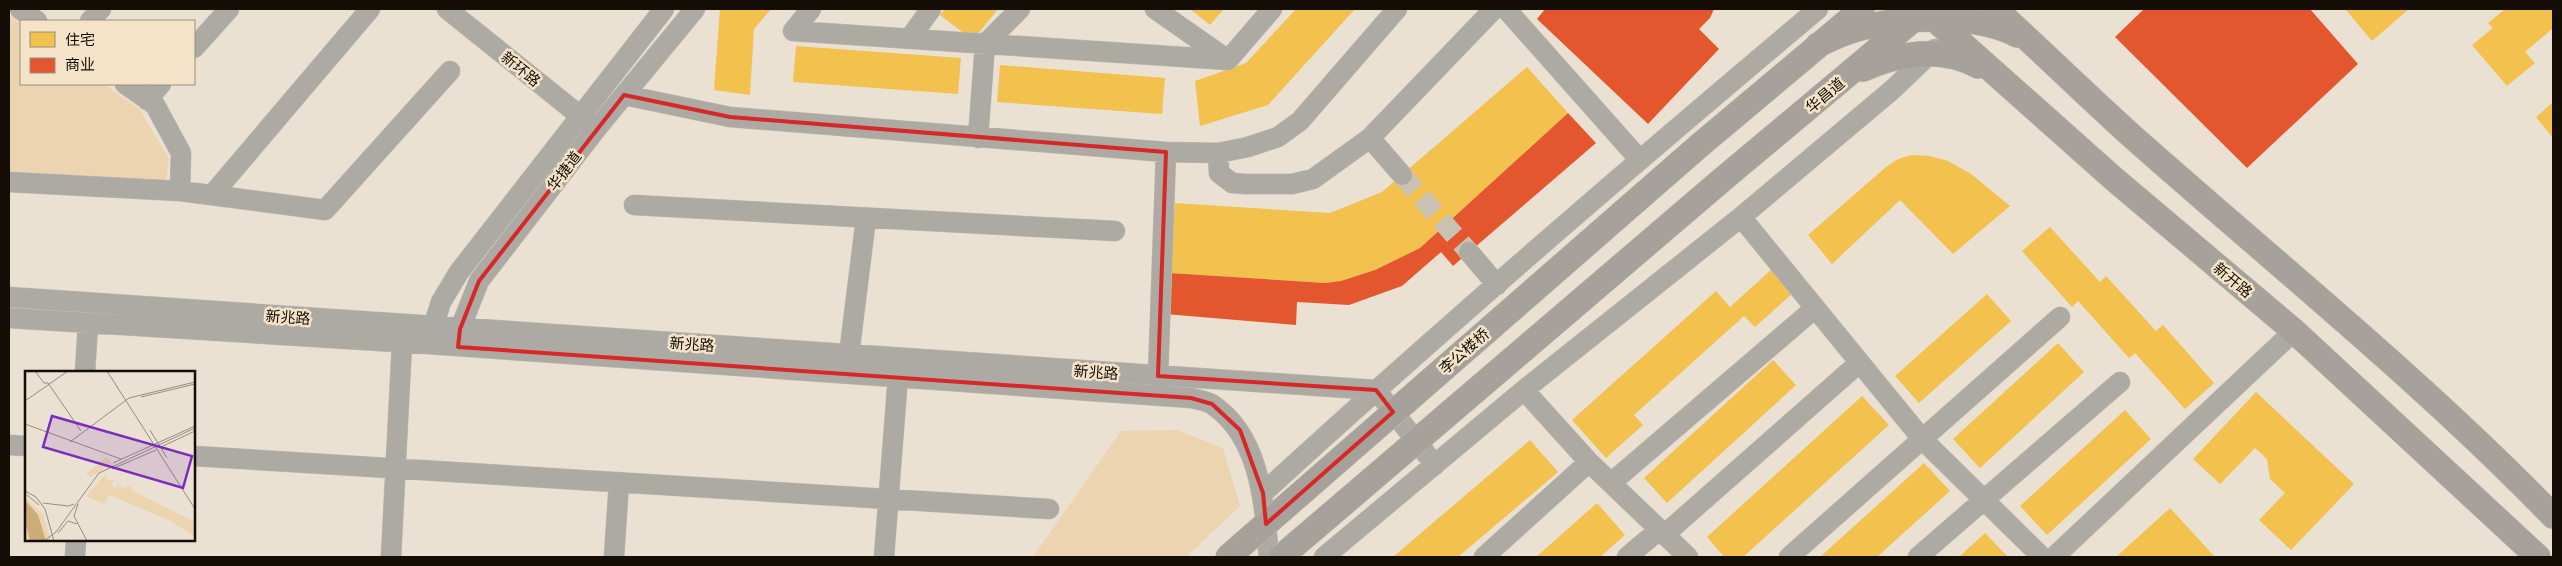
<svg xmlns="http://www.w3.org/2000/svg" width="2562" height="566" font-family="Mulish,'Noto Sans SC',sans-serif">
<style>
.green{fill:#ecd4b0}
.homes{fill:#f2c14e}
.shops{fill:#e4572e}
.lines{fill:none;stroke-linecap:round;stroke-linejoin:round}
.minor-tunnel{stroke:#cac1b3;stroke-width:20;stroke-dasharray:20 10;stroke-linecap:butt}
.minor-casing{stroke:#c6beb3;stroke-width:21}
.major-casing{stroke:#c6beb3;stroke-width:26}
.minor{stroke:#adaaa4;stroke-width:20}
.major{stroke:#a6a19a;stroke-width:25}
.major-bridge-casing{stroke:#c6beb3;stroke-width:26;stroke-linecap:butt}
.major-bridge{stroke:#a6a19a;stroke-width:25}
.marked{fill:none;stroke:#d62828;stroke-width:4;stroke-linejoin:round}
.labels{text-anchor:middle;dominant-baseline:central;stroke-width:5;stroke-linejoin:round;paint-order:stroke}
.street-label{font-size:15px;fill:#140e06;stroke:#f4e3c8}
.inset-river{fill:none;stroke:#ccac78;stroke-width:2.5}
.inset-road{fill:none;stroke:#948d80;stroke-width:1}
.view{fill:#7b2cbf;fill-opacity:0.15;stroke:#7b2cbf;stroke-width:2.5}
.inset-edge{fill:none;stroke:#140e06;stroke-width:2.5}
</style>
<rect width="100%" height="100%" fill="#eae1d2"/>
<path class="green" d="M9 15 21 24V84H104L139 109 169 158 164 195 9 184Z
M1177 430 1223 448 1240 506 1186 557H1033L1121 431Z"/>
<path class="homes" d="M720 9H771L754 29 750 95 714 90Z
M945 9H998L973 40 940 15Z
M1190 9H1224L1210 25Z
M1296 9H1355L1268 105 1200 126 1195 81 1246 63Z
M2347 9H2409L2372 41 2346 10Z
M2505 9H2553V28L2525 52 2535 63 2507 86 2472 45 2493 28 2488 23Z
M796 46 961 58 958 94 793 82Z
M1000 65 1165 78 1162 114 997 102Z
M1527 67 1568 113 1420 248 1375 270 1341 281 1325 283 1170 273 1175 203 1330 213 1382 192Z
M2553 102V138L2536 117Z
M1912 155 1930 156 1948 161 1971 174 2010 206 1953 254 1900 200 1832 264 1808 235 1886 167 1898 159Z
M2050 227 2100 282 2106 276 2156 331 2163 325 2214 383 2185 409 2135 353 2129 358 2078 301 2072 307 2022 251Z
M1773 268 1794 292 1755 327 1744 316 1634 415 1643 425 1606 458 1572 420 1716 291 1730 307Z
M1987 294 2011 321 1919 403 1895 376Z
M2058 343 2084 372 1980 468 1953 439Z
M1773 360 1796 385 1667 503 1644 478Z
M2256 392 2354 484 2291 550 2259 520 2285 493 2270 479 2267 459 2255 448 2220 484 2193 459Z
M1862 396 1889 425 1743 557H1724L1707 537Z
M2125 410 2151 439 2047 535 2020 506Z
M1530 440 1558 472 1458 557H1393Z
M1924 463 1950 491 1877 557H1820Z
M1597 503 1625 535 1600 557H1536Z
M2170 508 2215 557H2116Z
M1985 533 2008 557H1959Z"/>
<path class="shops" d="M1545 9H1714L1710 18 1699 29 1719 49 1648 124 1537 19Z
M2144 9H2310L2358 64 2247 168 2115 37Z
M1568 113 1596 143 1453 266 1441 252 1402 286 1349 305 1297 302 1296 325 1165 314 1170 273 1325 283 1341 281 1375 270 1420 248Z"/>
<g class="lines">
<path class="minor-tunnel" d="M1402 175 1469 252"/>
<g class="minor-casing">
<path id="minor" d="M20 9 37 21
M447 9 589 123
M811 9 793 31 1228 60
M1155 9 1228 60
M1506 9 1639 159
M90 21 101 9
M909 39 931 9
M194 48 229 9
M1228 60 1272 9
M125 84 155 105 181 153 180 191
M624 95 730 117 1166 152 1218 153 1248 147 1278 137 1300 121 1397 9
M147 100 161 84
M978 138 985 44 1020 9
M1370 138 1402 175
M1218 153 1219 173 1232 183 1246 184H1292L1313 179 1370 138 1494 9
M9 182 180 191 325 210 450 71
M212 195 370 9
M634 205 1115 231
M1741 217 1923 440 2042 557
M1469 252 1497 285
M9 297 1376 390
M9 318 428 344 1191 398C1198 400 1208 401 1213 405 1261 438 1264 504 1269 557
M429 340 441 302 459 272 664 9
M459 342 460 329 479 281 597 128 695 9
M849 355 866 218
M85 372 88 324
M1158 376 1166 152
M1376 390 1435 465
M1524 390 1589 462 1688 557
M9 445 26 446
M194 456 1049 509
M1611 483 1814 309
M1263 493C1444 327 1630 167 1818 9
M1664 535 1859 363
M75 557 76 540
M391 557 402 343
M614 557 619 482
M884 557 898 376
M1324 557 1524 390 1741 217 1892 90 1935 49
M1484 557 1589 462
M1627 557 1659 530
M1789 557 2060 317
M1918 557 2120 382
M2054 557 2294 331"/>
</g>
<g class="major-casing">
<path id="major" d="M1923 9 2114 179 2294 331 2538 557
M1995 9C2042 51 2087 96 2134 138 2275 263 2422 381 2553 516
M1818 45C1832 38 1846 32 1861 28 1906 17 1975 13 2017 35
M1863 69C1899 53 1942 46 1978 66
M1700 145 1862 9
M1723 179 1926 9"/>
</g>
<use href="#minor" class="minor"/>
<use href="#major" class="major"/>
<g class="major-bridge-casing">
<path id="major-bridge" d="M1228 557 1700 145
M1281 557 1723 179"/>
</g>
<use href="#major-bridge" class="major-bridge"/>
</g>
<path class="marked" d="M624 95 730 117 1166 152 1158 376 1376 390 1393 412 1266 524 1263 493 1240 430 1212 404 1191 398 458 347 460 329 479 281Z"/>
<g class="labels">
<g class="street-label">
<text transform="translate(521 69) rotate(39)">新环路</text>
<text transform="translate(1825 95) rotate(-40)">华昌道</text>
<text transform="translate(564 171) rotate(-53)">华捷道</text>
<text transform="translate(2233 280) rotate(40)">新开路</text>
<text transform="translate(288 317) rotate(4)">新兆路</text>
<text transform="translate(692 344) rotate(4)">新兆路</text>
<text transform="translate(1464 351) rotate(-41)">李公楼桥</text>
<text transform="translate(1096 372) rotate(4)">新兆路</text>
</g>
</g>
<g transform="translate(25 371)">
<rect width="170" height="170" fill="#eae1d2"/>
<path d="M81 86 87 92 66 106 61 103ZM80 104 83 109 89 108 86 115 91 117 93 112 97 118 105 114 108 120 170 151V166L146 150 84 124 79 133 61 125ZM0 126 18 144 26 170H0Z" fill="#ecd4b0"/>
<path d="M0 129 13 144 21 170H5L0 150Z" fill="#ccac78"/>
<path class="inset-river" d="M0 141 8 151 13 170"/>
<path class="inset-road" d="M10 0 19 12H23L56 60M82 0 170 138M116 26 170 13M0 30 43 0M0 53 96 88M125 59 142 87M45 71 104 27 170 11M136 76 170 60M88 92 170 55M87 98 131 79M0 120 11 126 20 138 29 170M2 124 14 134M18 132 43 135 49 133M53 133 49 145 62 170M33 162 43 150 52 153M19 170 31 161 74 102 170 57"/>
<path class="view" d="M27 45 167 85 158 117 18 76Z"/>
<rect width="170" height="170" class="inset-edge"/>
</g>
<rect width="2562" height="566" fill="none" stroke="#140e06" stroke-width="20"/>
<rect x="20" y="20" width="175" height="65" fill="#f4e3c8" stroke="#9a8e7a"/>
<rect x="30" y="32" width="25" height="15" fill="#f2c14e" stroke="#9a8e7a"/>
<text x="65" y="45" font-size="15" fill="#140e06">住宅</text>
<rect x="30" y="58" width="25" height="15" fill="#e4572e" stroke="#9a8e7a"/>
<text x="65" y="70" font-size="15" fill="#140e06">商业</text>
</svg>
